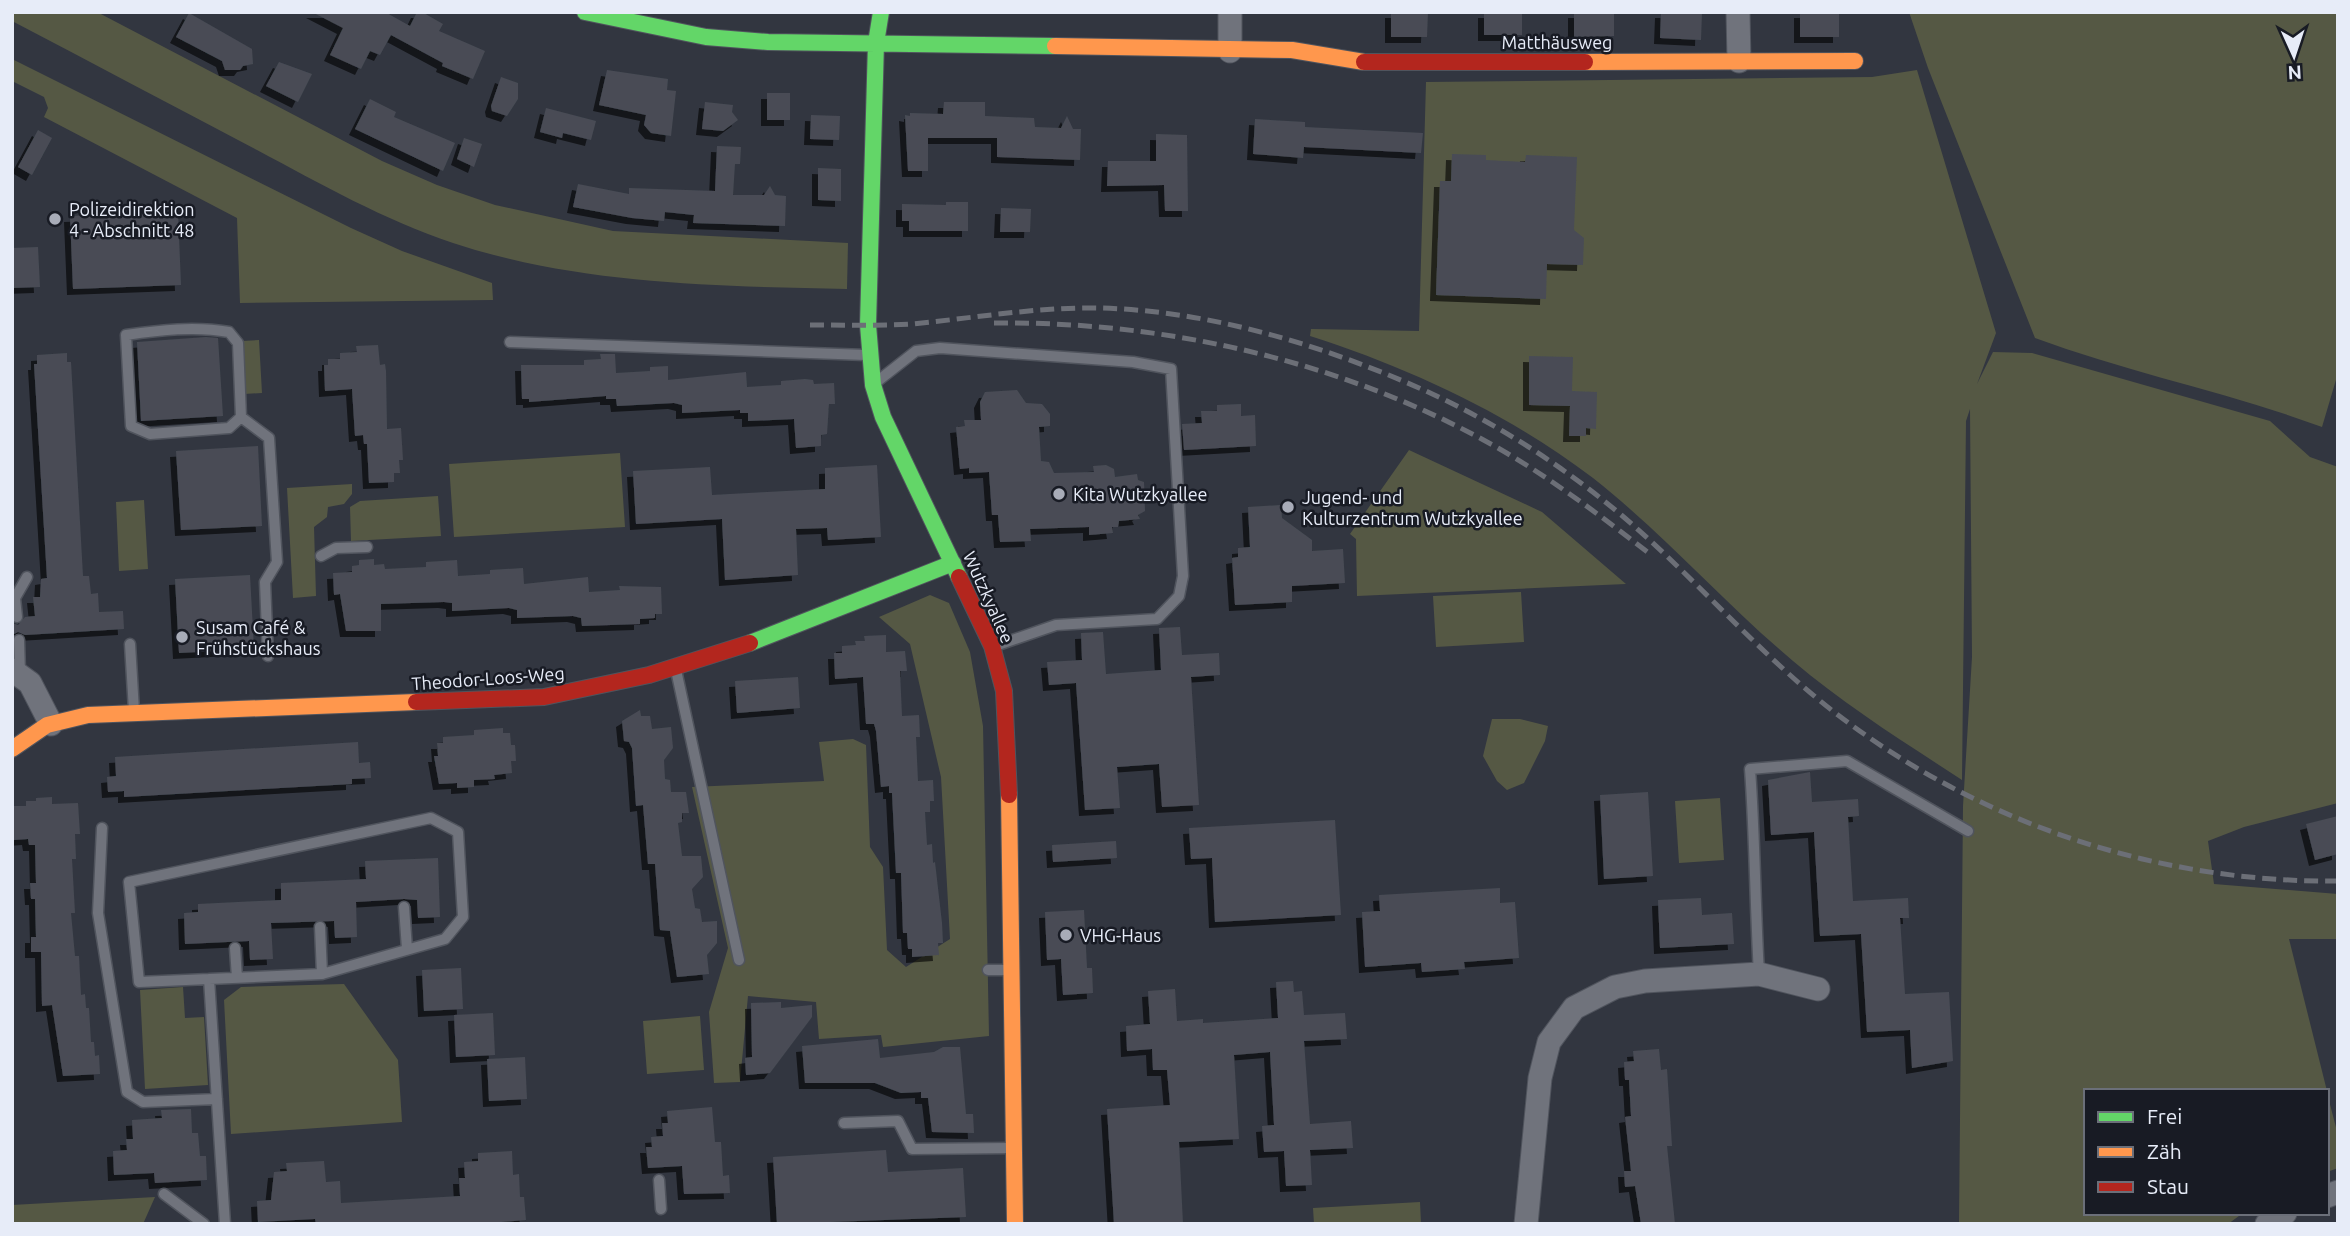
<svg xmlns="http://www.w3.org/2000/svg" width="2350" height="1236" font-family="Ubuntu,sans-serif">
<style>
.green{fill:#555844}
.building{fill:#484c55;filter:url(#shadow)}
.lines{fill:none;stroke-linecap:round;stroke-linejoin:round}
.lane-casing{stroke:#50545d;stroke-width:13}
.street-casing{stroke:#50545d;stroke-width:25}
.fast-casing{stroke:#50545d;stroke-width:18}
.slow-casing{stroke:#50545d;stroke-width:18}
.jam-casing{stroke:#50545d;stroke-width:18}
.lane{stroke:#70737c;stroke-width:10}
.street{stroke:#70737c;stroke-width:23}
.fast{stroke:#63d668;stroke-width:16}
.slow{stroke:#ff974d;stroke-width:16}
.jam{stroke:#b3261e;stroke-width:16}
.rail{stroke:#6c6f77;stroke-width:5;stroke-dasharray:14 7;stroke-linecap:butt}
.poi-dot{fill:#a8acb8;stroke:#181b24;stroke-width:2.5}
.labels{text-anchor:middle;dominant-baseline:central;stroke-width:5;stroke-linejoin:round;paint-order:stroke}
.street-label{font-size:18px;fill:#e7ecf8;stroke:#181b24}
.poi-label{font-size:18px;fill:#e7ecf8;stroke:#181b24;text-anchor:start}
</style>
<defs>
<filter id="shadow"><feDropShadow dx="-6" dy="6" stdDeviation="0" flood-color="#0009"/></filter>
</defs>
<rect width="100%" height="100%" fill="#323640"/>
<path class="green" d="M12 12H97L382 161 437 185 495 205 613 231 848 243 847 289C714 286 581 285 453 243 384 220 321 184 257 150 175 107 94 64 12 21Z
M1909 12H2338V373L2322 427C2228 392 2129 373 2035 338L1928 68Z
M12 59 351 228 402 251 492 283 493 300 240 303 237 218 44 117 48 108 44 97 12 81Z
M1917 70 1996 333 1977 384 1993 352 2032 353 2270 421 2310 457 2338 467V803L2244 827 2208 841 2214 884 2338 894V939H2289L2327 1091H2086V1213H2243L2228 1224H1959L1963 806 1972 657 1970 409 1966 421 1962 780C1904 742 1846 706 1793 661 1724 603 1664 534 1593 478 1509 414 1410 368 1310 336L1311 329 1419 331 1426 82 1872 77Z
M259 340 262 393 244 394 242 341Z
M1409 450 1542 512 1626 584 1357 596 1356 539 1350 534Z
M620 453 625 527 454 537 449 464Z
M352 484V494L344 504 328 507 327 517 314 527 316 596 293 598 287 488Z
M438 496 441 536 351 541 350 507 360 501Z
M144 500 148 569 119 571 116 502Z
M1521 592 1524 642 1436 647 1433 596Z
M930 595 949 603 970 652 983 726 989 1036 883 1047 881 1035 819 1039 816 1002 748 996 740 1082 714 1083 709 1012 728 948 692 787 824 781 819 742 853 739 866 745 870 847 883 867 887 950 906 967 950 939 941 777 910 644 879 617Z
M1492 719H1520L1548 726 1545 741 1524 783 1507 790 1497 781 1483 756Z
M1720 798 1724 860 1679 863 1675 801Z
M344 984 398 1060 402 1122 231 1134 224 1000 241 987Z
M183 987 185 1018 204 1017 208 1085 145 1089 140 990Z
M700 1016 704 1070 647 1074 643 1021Z
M2327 1093 2338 1135V1168L2327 1172Z
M155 1197 143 1224H12V1205Z
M1420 1202 1421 1224H1314L1313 1208Z"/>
<path class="building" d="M312 12H385L410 26 417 12H422L443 24 439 31 485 51 473 79 442 66 443 63 391 35 380 55 370 51 361 69 330 55 343 28Z
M1391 12H1428L1427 37H1391Z
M1484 12H1522V35H1484Z
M1574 12H1614V36L1574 37Z
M1661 12H1702L1701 40 1660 38Z
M1800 12H1839V37H1800Z
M189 13 252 49 253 64 243 66 240 70H225L222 61 176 37Z
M279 62 312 74 298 102 266 86Z
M607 70 668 79 667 90 676 91 671 136 651 133 644 125 646 115 599 105Z
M501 77 518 83V99L507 116 492 111 491 106Z
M767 93H790V120H767Z
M370 99 396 112 394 117 455 143 443 171 355 129Z
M705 102 733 105 732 112 738 120 723 131 702 129Z
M944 102H985V116L1034 118 1035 127 1061 128 1067 116 1073 129H1081L1080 160 997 157V138H928V171H908L905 115 910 116V113L943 114Z
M546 108 596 121 591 140 563 133 562 138 540 132Z
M811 115 840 116 839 140 810 139Z
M1255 119 1305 122V127L1423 133 1421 153 1304 147 1303 158 1253 154Z
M38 130 52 138 32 175 18 167Z
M1156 134 1187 135 1188 211H1165L1164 185 1107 186 1108 161H1156Z
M464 138 482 144 474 167 457 159Z
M717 146 741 147 740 164H735L733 195H764L770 186 775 195 786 196 785 226 693 223 694 215 665 212 664 221 632 218 573 207 578 184 629 194V188L715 191Z
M1452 154 1486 155V160L1525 162 1526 155 1577 157 1574 230 1584 238 1583 265 1547 264 1546 299 1436 295 1440 181H1451Z
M818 168 841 169V201L818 200Z
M946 202H968V231H909V221H902V204L946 205Z
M1001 208 1031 209 1030 232H1000Z
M178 212 181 285 73 289 70 216Z
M38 247 40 287 12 288V248Z
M206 337 218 338 223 416 141 421 137 342Z
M378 345 380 365 385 364 386 371 387 429 401 428 403 460H399L400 473H394V482L369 483 367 444H364L363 435 355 436 352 389 325 391 324 365H328V359H340V353L357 352 356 346Z
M67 353V362H71L83 576H89L91 594 98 593 99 612 123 611 124 629 25 635 18 632 12 635V623L18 625 25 617 35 616 33 597H40L41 579 47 578 34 364H37V355Z
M600 354H615L616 373 650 371V367L668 366V380L746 372 747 387 781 385V381L805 379 813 380 814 384 834 383 835 404H829L827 434 821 435V446L796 448 794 419 748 421V413H740V410L682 413V405L674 403 617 406 616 399H606V396L529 402V399H522L521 365H584V360L601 359Z
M1529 356 1573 357 1572 391 1597 392 1596 429 1586 428V436H1569L1570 406 1529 405Z
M1017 390 1026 403 1042 404 1050 414V426L1039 427 1041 461 1049 462 1054 473 1094 472 1093 466 1106 465 1114 469 1115 477 1137 474 1138 480 1144 482 1145 511 1138 515 1140 519 1119 521 1118 527H1112L1113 533 1089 535V527L1030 529 1031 541 1000 542 998 515H992L989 472 969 473V468L960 469 956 427 965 426 964 420H981L980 402 985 392Z
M1241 404V416L1255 415 1256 446 1184 450 1182 424 1202 423 1201 411H1217V405Z
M258 446 262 526 181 530 176 451Z
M877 465 881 537 828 540 827 528 796 529 798 575 725 580 722 519 636 524 633 471 710 467 712 495 825 489V468Z
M1281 505 1282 518 1312 540V551L1343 549 1345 583 1292 586V602L1235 605 1232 558 1238 557V548L1250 547 1248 507Z
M374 559V565L384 564 385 569 426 567V562L457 560 458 576 490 574V570L523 568 524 584 588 577 589 592 620 590 619 586 661 587 662 614H655V618L640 619V624L582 626 581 618 573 616 517 618V610L509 608 452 611V603L444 602 381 604V631H346L340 594 334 595 333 573 352 572V566L359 565V560Z
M250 575 254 649 179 653 175 579Z
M1180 627 1182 655 1219 653 1220 675 1191 677 1199 805 1162 807 1159 764 1117 767 1120 808 1085 810 1076 683 1049 685 1047 662 1082 660 1081 633 1103 632 1106 674 1161 670 1159 628Z
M886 635V652L905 651 907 671H900L902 716 919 715 920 737H916L918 781 933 780 934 801H930V812H925L927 845 932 844 933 863 935 862 942 923 943 943H938L939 955 912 957V949H908L907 933H903L901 873H896L892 793H889V786L881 787 876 731 874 724H866L863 677 835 679 834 653H842V646L856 645 855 641H865L864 636Z
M798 677 800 708 737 713 735 681Z
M640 710 641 716H650L652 729 671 727 673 748 664 760 665 779 670 780 671 792H686L689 813H682V822L678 823 682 856H701L703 877 692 889 695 908 700 909 702 922 717 921V943L707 955 709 974 677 977 670 931 660 930 655 864H648L643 805 636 806 632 748 629 742 624 741 622 721Z
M503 728V733H510L511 745H515L516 761H511L512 773 494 775 495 779 474 780V787L457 788V783L439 784 434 756H438L437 743H443V737L474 735V730Z
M358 742 359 763 370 762 371 778 352 779V784L124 797V791L108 792 107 777 116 776 115 757Z
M1810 772 1812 802 1858 799 1859 816 1848 817 1853 901 1908 898 1909 918H1900L1905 994 1949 992 1953 1061 1912 1068 1910 1030 1867 1032 1861 934 1820 936 1814 832 1771 835 1768 780Z
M1648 792 1653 876 1604 879 1600 795Z
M52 797V804L78 803 80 834H75L76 859H72L75 913H71L75 956H79L81 995 85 994 86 1008H89L91 1042H94L95 1056 99 1055 100 1074 63 1076 52 1005 42 1006 41 952H31V937H36L35 899H31L30 883H36L35 845H29L28 839 14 840 12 806H26V801H36V798Z
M2338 816V854L2315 860 2306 824Z
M1335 820 1341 915 1215 922 1212 858 1191 859 1189 828Z
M1116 841 1117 858 1053 862 1052 845Z
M438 858 440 917 418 918 417 900 404 899 356 902 357 937 335 938 334 921 271 923 273 959 250 960 249 941 185 944 184 913 198 912V904L281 900V883L366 879 365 861Z
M1500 888V903L1515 902 1519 958 1464 962 1465 969 1422 972 1421 963 1365 967 1362 912 1380 911 1379 895Z
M1701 898 1702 915 1732 913 1734 944 1660 948 1658 900Z
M1084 910 1087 968H1092L1093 993 1063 995 1061 959 1047 960 1045 912Z
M461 968 463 1009 424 1011 422 970Z
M1293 981 1294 992 1302 991 1304 1015 1345 1013 1347 1039 1304 1041 1310 1124 1351 1121 1353 1148 1310 1150 1312 1185 1286 1186 1284 1151 1264 1152 1262 1126 1274 1125 1270 1052 1234 1055 1239 1139 1179 1142 1183 1224H1114L1107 1109 1170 1105 1167 1070H1153L1152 1049 1127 1051 1126 1026 1150 1024 1148 991 1175 989 1177 1021 1203 1019V1023L1278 1018 1276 982Z
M781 1002V1008L812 1005V1017L770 1073 746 1075 745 1058 752 1057 751 1003Z
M493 1013 495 1055 456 1057 454 1015Z
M878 1039 880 1058 934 1052 943 1047H960L966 1114H973L974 1133 932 1132 928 1098H921V1092L901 1093 875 1083H805L802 1046Z
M1659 1049 1661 1070 1667 1069 1672 1146H1667L1675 1224H1641L1635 1186 1625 1187 1624 1171H1631L1625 1117 1631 1116 1629 1080H1625L1624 1062 1634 1061 1633 1051Z
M525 1057 527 1099 489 1101 487 1059Z
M712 1107 715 1142H721L723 1176 729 1175 730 1193 684 1194 682 1166 648 1168 646 1147H652L651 1137 663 1136 662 1123H668L667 1111Z
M191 1109 192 1133H198L200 1156H206L207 1180 155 1183 154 1173 114 1175 113 1151 127 1150 126 1139H133L132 1120 162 1118 161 1110Z
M886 1150 888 1172 963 1168 966 1217 777 1224 773 1157Z
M512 1151 513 1175 519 1174 520 1197H524L526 1220 476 1224H316L315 1219 258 1222 257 1201 271 1200 274 1172 287 1171 286 1163 324 1161 326 1182 340 1181 341 1203 460 1196 459 1178H465L464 1162 478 1161V1153Z"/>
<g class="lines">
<g class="lane-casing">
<path id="lane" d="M510 342 866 355
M879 380 916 351 940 348 1133 362 1171 369 1183 576 1179 596 1157 619 1056 625 995 646
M241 417 229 428 150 434 131 426 126 335C160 330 195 326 229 332L238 343 241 417 269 438 277 562 265 582 268 656
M321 556 336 548 367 547
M17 617 15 598 27 577
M19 640 20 674
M130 644 134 711
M676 670 739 960
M102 828 98 913 127 1092 143 1102 217 1099
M404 907 407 949
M320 927 322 974
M235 948 237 978
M988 970H1009
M1759 974C1755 905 1755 837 1750 769L1847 761 1968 831
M209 979 322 974 445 939 463 917 458 832 431 818 129 882 139 982 209 979 225 1224
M844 1123 898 1121 912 1149 1011 1148
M659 1180 661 1209
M164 1194 204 1224"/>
</g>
<g class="street-casing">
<path id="street" d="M1738 12 1739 61
M1230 51V12
M12 670 30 683 51 724
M2327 1196 2338 1192
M1526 1224 1540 1078 1549 1042 1574 1008 1615 987 1645 981 1759 974 1818 989
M2267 1224 2285 1213"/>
</g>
<g class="fast-casing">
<path id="fast" d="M585 12 706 37 768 42 1055 46
M881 12 876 43 868 325 873 385 883 417 959 577
M750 643 953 563"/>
</g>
<g class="slow-casing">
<path id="slow" d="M1055 46 1292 50 1364 62
M1585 62 1855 61
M12 749 47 725 88 715 416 702
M1009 795 1015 1224"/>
</g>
<g class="jam-casing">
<path id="jam" d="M1364 62H1585
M959 577 992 646 1004 691 1009 795
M416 702 544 697 649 675 750 643"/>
</g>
<use href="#lane" class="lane"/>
<use href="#street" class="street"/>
<use href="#fast" class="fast"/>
<use href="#slow" class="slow"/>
<use href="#jam" class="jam"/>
<path class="rail" d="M994 323C1168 321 1346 362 1498 448 1552 479 1601 516 1650 554
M810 325C844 325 878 326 912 324 974 318 1036 307 1098 308 1202 310 1308 341 1403 381 1484 415 1559 462 1626 519 1699 582 1762 657 1838 715 1981 824 2159 883 2338 881"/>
</g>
<g class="poi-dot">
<circle cx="55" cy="219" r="7"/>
<circle cx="1059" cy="494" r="7"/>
<circle cx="1288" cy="507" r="7"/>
<circle cx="182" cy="637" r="7"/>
<circle cx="1066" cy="935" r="7"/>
</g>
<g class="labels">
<g class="street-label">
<text x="1557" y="42">Matthäusweg</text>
<text transform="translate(989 597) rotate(66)">Wutzkyallee</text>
<text transform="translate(488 678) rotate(-4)">Theodor-Loos-Weg</text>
</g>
<g class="poi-label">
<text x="69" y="209">Polizeidirektion<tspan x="69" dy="21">4 - Abschnitt 48</tspan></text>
<text x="1073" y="494">Kita Wutzkyallee</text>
<text x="1302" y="497">Jugend- und<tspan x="1302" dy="21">Kulturzentrum Wutzkyallee</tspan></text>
<text x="196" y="627">Susam Café &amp;<tspan x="196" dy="21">Frühstückshaus</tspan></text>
<text x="1080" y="935">VHG-Haus</text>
</g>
</g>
<rect width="2350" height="1236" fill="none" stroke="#e7ecf8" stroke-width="28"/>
<rect x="2084" y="1089" width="245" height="126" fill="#181b24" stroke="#6b6f79" stroke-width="2"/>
<rect x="2098" y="1112" width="35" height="10" fill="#63d668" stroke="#6b6f79" stroke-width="2"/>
<text x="2147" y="1124" font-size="21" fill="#e7ecf8">Frei</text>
<rect x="2098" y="1147" width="35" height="10" fill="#ff974d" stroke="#6b6f79" stroke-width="2"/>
<text x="2147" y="1159" font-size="21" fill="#e7ecf8">Zäh</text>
<rect x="2098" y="1182" width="35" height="10" fill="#b3261e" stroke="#6b6f79" stroke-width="2"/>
<text x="2147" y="1194" font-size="21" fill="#e7ecf8">Stau</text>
<g transform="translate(2294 56) rotate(177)" stroke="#181b24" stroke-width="5" paint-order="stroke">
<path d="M0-5L12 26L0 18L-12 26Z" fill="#e7ecf8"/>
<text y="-10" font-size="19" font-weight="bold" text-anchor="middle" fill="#e7ecf8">N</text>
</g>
</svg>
